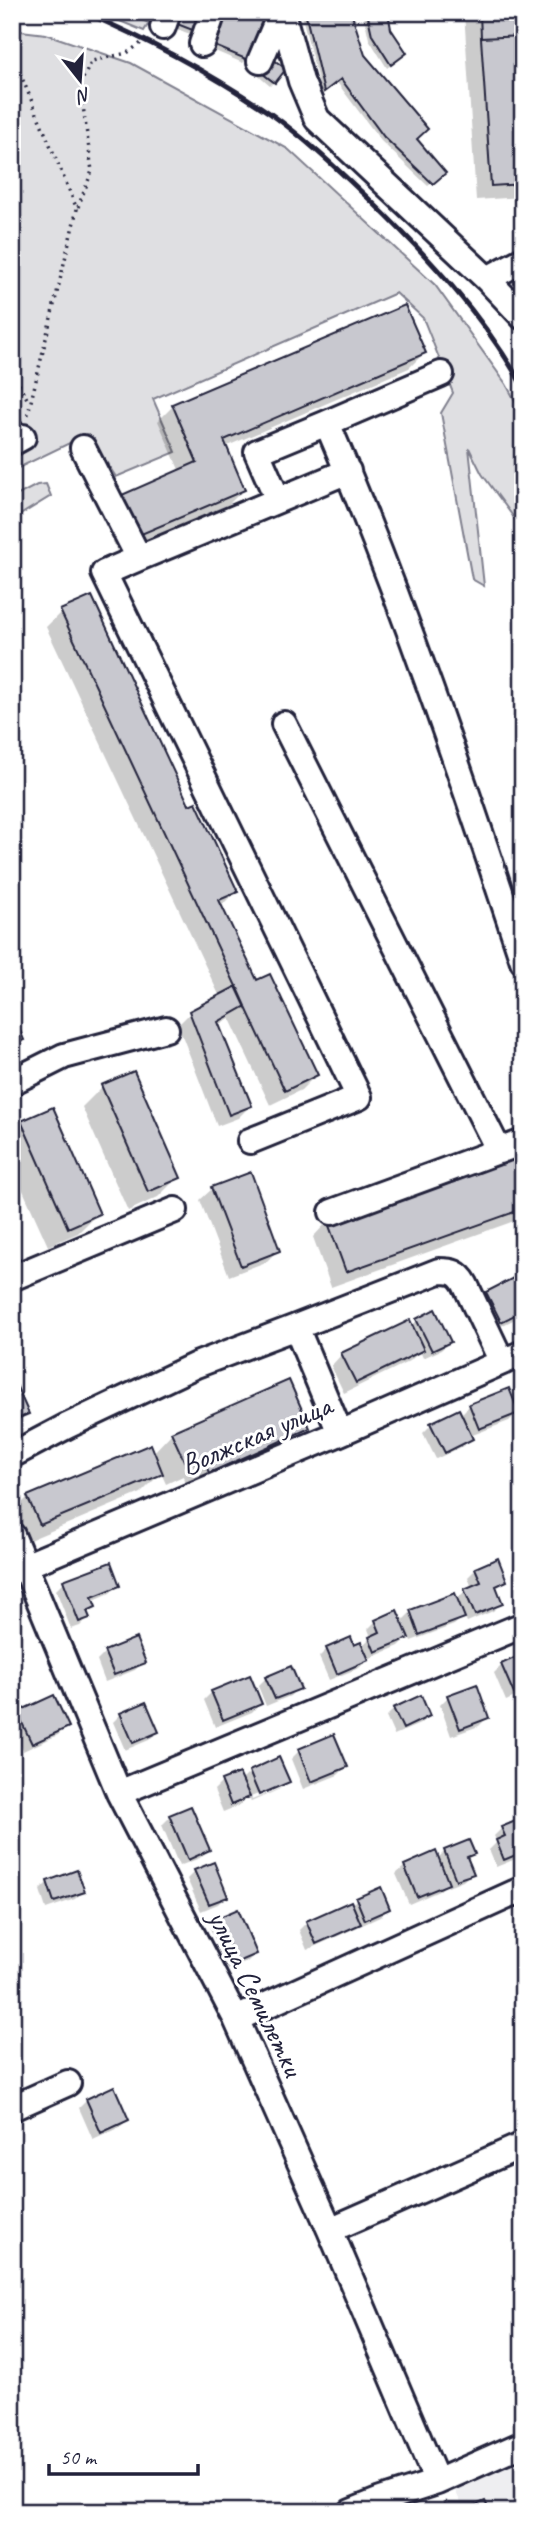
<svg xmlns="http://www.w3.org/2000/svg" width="535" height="2524" font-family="Caveat,sans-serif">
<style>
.built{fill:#eeeef1}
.green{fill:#dfdfe2;stroke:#80808e;stroke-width:2}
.shadow{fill:#0003;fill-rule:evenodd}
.building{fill:#c8c8cf;stroke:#22223b;stroke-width:2}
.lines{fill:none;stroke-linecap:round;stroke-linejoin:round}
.minor-casing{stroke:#22223b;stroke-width:30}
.path{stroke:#22223b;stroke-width:3.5;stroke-dasharray:2 5;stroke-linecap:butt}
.minor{stroke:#fff;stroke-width:24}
.rail{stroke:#22223b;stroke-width:5}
.labels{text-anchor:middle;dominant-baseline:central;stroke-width:6;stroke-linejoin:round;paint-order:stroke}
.street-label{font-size:30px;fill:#22223b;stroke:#fff}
</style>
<rect width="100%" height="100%" fill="#fff"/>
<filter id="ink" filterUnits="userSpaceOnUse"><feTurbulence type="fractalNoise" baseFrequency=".0143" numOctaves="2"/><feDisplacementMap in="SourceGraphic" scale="14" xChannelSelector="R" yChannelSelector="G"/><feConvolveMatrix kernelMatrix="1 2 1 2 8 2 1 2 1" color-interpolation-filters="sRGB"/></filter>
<g filter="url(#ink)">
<path class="built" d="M523 2458V2512H465L454 2488Z"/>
<path class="green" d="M98 12H123L149 23 144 31Z
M12 30 46 34 131 63 288 149 435 285 506 384 523 415V530L482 474 469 448 484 586 472 579 441 413 453 393 423 318 396 293 153 399 176 452 116 477 88 434 12 471V446L30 435 12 405Z
M46 484 51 496 12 520V498L37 485Z"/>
<path class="shadow" d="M141 12H158L154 18Z
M175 12 194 30 190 34 169 26Z
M223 12 247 59 243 63 208 48Z
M301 12H349L364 56 415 139 444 173 428 186 381 141 336 81 321 94Z
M363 12H386L390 30 401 57 387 68 369 39Z
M464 12H523V197L476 200Z
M265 62 274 82 270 86 256 74Z
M424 353 409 368 225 447 243 490 228 505 117 552 101 514 116 499 180 472 158 421 173 406Z
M61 612 188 807 235 892 220 907 256 983 316 1075 301 1090 270 1105 230 1019 217 1026 250 1106 238 1118 217 1126 178 1025 190 1013 220 997 46 627Z
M102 1087 178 1177 158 1197 128 1211 82 1107Z
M22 1122 98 1213 78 1233 48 1246 12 1166V1132Z
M523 1177V1214L517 1220 331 1287 313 1237 328 1221Z
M212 1189 278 1250 266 1262 229 1276 200 1200Z
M523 1275V1315L489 1332 475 1305 487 1293Z
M434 1312 449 1342 441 1350 423 1358 420 1351 410 1361 344 1393 331 1366 342 1354 411 1326 417 1321Z
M12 1381 27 1413 12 1428Z
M523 1386V1415L520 1410 509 1421 470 1436 471 1438 463 1446 436 1459 423 1433 431 1425 460 1415 470 1405 511 1397Z
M308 1428 288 1448 189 1491 183 1476 166 1484 161 1473 141 1493 20 1544 12 1526V1513L28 1497 153 1453 172 1433Z
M476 1569 505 1581 495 1589 501 1603 493 1611 467 1622 464 1616 454 1625 411 1641 409 1636 399 1646 368 1659 359 1668 329 1680 319 1657 327 1649 361 1647 371 1637 368 1629 376 1621 404 1632 407 1631 403 1620 411 1612 456 1600 465 1591 472 1588 468 1577Z
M64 1582 118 1585 110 1593 92 1601 94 1607 86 1614 88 1618 80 1626 71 1629 56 1590Z
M105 1653 143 1662 135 1670 105 1682 97 1661Z
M523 1656V1693L506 1701 494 1673 502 1665Z
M266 1678 298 1688 290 1696 266 1706 258 1686Z
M212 1692 260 1704 252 1712 215 1727 204 1700Z
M448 1697 487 1718 479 1726 451 1736 440 1705Z
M394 1709 428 1716 420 1724 394 1735 386 1717Z
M18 1713 66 1727 58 1735 23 1751 12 1726V1719Z
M121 1714 157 1732 149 1740 125 1750 113 1722Z
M334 1737 346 1767 338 1775 303 1789 291 1759 299 1751Z
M250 1772 288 1781 280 1789 251 1802 249 1796 240 1805 223 1812 214 1790 222 1782 241 1781ZM281 1784V1788L252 1800 251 1797Z
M190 1808 208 1850 200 1858 179 1866 162 1825 170 1817Z
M523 1820V1856L496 1867 489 1850 497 1842 494 1836 502 1828Z
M445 1851 473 1854 466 1860 472 1873 463 1881 448 1887 447 1884 439 1891 409 1904 396 1874 405 1866 437 1859Z
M195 1871 226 1896 218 1904 201 1911 187 1879Z
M48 1882 83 1891 75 1899 46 1909 40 1890Z
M357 1899 388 1909 380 1917 307 1950 299 1930 307 1922 351 1905Z
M218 1920 255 1954 247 1962 228 1970 210 1928Z
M87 2100 127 2120 119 2128 93 2140 79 2108Z"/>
<path class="building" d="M176 12H203L195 31 172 22Z
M223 12H268L248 60 210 44Z
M305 12H351L365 55 428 129 417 139 446 173 433 184 384 137 341 79 324 92Z
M367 12H388L391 29 407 53 391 65 372 35Z
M480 12H523V36L481 38Z
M523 36V184L491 186 481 38Z
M269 56 286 69 275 83 258 70Z
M405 305 426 353 224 440 245 490 132 538 115 498 197 462 172 404Z
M92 596 189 805 196 802 238 892 219 900 257 980 270 974 318 1075 285 1091 60 610Z
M237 986 246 1006 218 1022 252 1106 229 1115 189 1011Z
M12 1012 24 1040 12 1045Z
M134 1071 181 1178 148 1192 101 1085Z
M53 1107 100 1214 68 1228 21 1121Z
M516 1152 523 1172V1209L346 1272 327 1220Z
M251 1172 280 1251 241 1266 211 1187Z
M523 1273V1311L501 1322 486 1292Z
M435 1309 451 1342 432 1351 416 1319Z
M410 1320 424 1350 356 1383 341 1353Z
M12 1376 29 1414 12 1421Z
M289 1380 310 1428 209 1473 203 1458 186 1465 171 1432Z
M509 1388 519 1413 479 1429 469 1404Z
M459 1409 473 1439 445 1453 430 1423Z
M151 1444 163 1474 40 1525 27 1496Z
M498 1558 507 1581 496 1586 503 1604 475 1615 464 1589 481 1582 475 1568Z
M111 1562 120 1586 92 1597 96 1607 87 1611 90 1618 79 1622 63 1580Z
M455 1593 465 1618 419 1635 410 1610Z
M397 1610 409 1638 375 1652 369 1637 380 1632 375 1620Z
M351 1637 354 1645 361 1642 369 1660 337 1674 326 1648Z
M136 1638 146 1663 114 1675 104 1651Z
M523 1654V1690L514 1694 501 1664Z
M291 1666 301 1689 275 1699 265 1677Z
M250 1675 262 1704 223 1720 211 1691Z
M477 1684 489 1718 460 1729 447 1695Z
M54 1695 69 1727 32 1744 17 1712Z
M421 1695 430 1716 403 1729 393 1708Z
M146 1702 159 1732 133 1743 120 1713Z
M334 1734 348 1767 311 1782 298 1749Z
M279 1757 290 1782 259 1795 249 1771Z
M239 1773 250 1797 231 1805 221 1780Z
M191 1806 210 1850 188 1860 169 1815Z
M523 1818V1852L504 1860 496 1840 505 1836 501 1827Z
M469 1840 475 1854 467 1857 474 1874 456 1880 444 1850Z
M436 1851 449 1884 417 1897 404 1865Z
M214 1862 228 1897 209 1904 194 1870Z
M77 1870 85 1892 54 1902 47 1881Z
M381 1887 390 1909 365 1920 356 1898Z
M351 1901 361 1924 316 1944 306 1921Z
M238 1909 257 1954 236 1963 217 1918Z
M114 2086 129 2120 101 2133 86 2099Z
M485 2501 490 2512H473L471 2507Z"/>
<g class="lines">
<g class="minor-casing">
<path id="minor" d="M282 12 301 81 317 119 487 279 523 317
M163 27 168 12
M202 44 213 12
M260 61 281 12
M487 279 523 260
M441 374 327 423C402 598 463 779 523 961
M12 443 23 437
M83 448 139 558 348 471
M278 500 257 452 327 423
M139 558 104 573 359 1097 250 1141
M284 724 499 1151
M12 1082 64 1056 166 1029
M332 1212 523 1142
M12 1278 175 1210
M296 1327 439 1271C452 1271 458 1272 465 1284L502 1362
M12 1455 67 1426 196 1365 296 1327 340 1433
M12 1535 119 1793 236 2019 330 2230 437 2482
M13 1571 340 1433 523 1353
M119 1793 523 1625
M236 2019 523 1889
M12 2108 68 2083
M330 2230 523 2145
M351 2512 381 2500 437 2482 523 2444"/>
</g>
<path class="path" d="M12 54 77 209 27 418
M78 207 92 171 80 84 92 61 127 53 147 39
M12 372 29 402
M441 2512 448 2509 445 2501"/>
<use href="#minor" class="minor"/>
<path class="rail" d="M83 12C149 40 212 74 271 114 306 139 337 169 368 198 426 254 484 316 523 387"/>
</g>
</g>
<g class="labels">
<g class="street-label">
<text transform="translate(256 1435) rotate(-23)">Волжская улица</text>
<text transform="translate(256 1993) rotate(64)">улица Семилетки</text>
</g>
</g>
<rect width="535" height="2524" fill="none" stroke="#fff" stroke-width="42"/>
<rect x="21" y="21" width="493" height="2482" fill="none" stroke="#22223b" stroke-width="2.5" filter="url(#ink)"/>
<g transform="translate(80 80) rotate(163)" stroke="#ffffff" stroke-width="5" paint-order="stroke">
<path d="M0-5L12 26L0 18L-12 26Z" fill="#22223b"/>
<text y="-10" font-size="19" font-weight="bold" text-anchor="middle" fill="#22223b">N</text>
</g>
<path d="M49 2464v10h149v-10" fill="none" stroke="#22223b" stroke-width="3.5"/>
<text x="60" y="2464" font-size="21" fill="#22223b" stroke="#ffffff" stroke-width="5" paint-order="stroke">50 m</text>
</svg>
